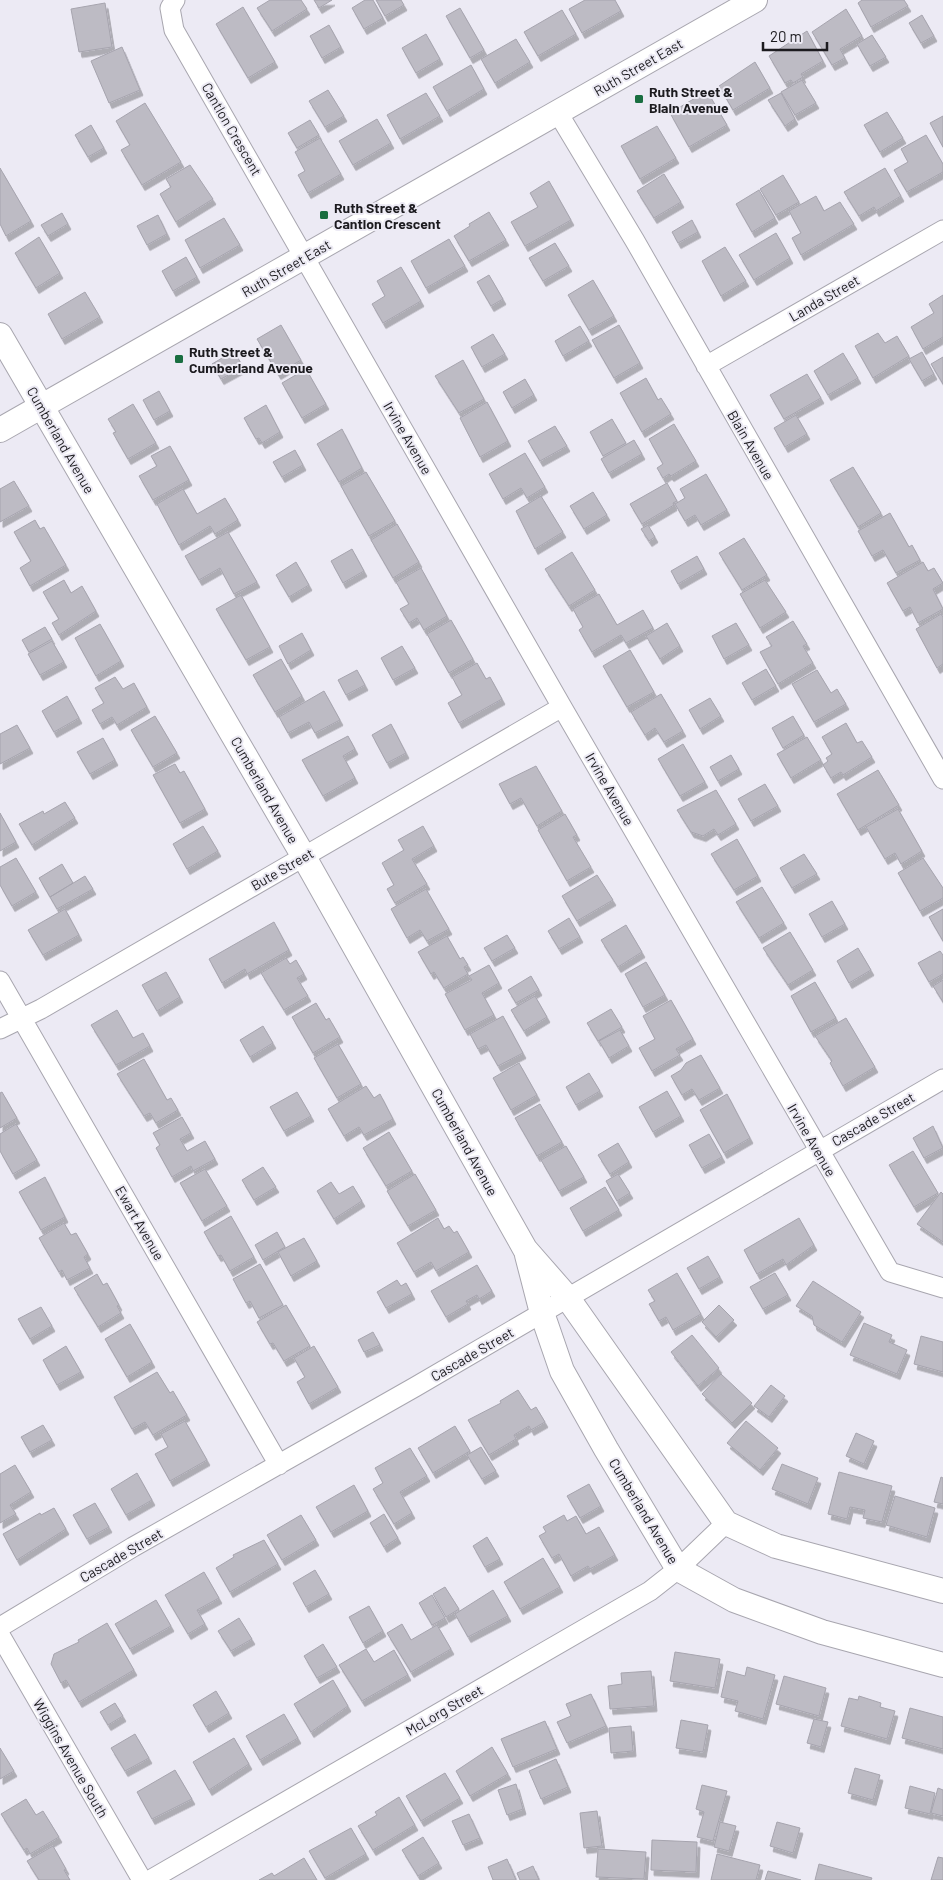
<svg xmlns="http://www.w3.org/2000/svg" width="943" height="1880" font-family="Barlow,sans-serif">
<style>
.building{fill:#bdbbc4;stroke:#a6a4ae;filter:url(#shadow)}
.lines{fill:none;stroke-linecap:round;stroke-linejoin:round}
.minor-casing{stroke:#a8a6af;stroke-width:21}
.tertiary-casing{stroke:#a8a6af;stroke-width:26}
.minor{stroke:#fff;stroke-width:19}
.tertiary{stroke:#fff;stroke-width:24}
.poi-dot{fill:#196e40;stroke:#eceaf4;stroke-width:2}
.labels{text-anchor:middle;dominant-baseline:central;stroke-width:4;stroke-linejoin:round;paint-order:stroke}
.street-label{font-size:14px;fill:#1c1b1f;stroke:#eceaf4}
.poi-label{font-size:14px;font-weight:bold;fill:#1c1b1f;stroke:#eceaf4;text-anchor:start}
</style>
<defs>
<filter id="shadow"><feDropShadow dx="3" dy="5.5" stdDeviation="0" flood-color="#0004"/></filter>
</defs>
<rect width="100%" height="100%" fill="#eceaf4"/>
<path class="building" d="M270 0H301L307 9 272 31 257 8Z
M314 0H332L319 8Z
M365 0H373L383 18 364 29 352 8Z
M376 0H401L404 5 385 16Z
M585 0H615L621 11 582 33 569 9Z
M862 0H904L908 6 871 27 858 3Z
M105 3 112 47 79 52 71 9Z
M243 7 275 62 248 78 216 24Z
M460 8 484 50 470 58 446 16Z
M846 9 862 36 840 49 845 58 832 65 812 32Z
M562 10 576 34 538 56 524 32Z
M922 15 934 36 921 43 909 23Z
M329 25 341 47 322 58 310 36Z
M807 31 823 61 801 74 803 77 793 83 791 80 785 83 769 56Z
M426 34 440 59 416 73 402 48Z
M872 35 886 57 870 66 857 44Z
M516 39 530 62 495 83 481 59Z
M122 47 140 90 109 103 91 61Z
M755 62 770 88 733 110 719 86Z
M471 65 484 89 447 111 433 87Z
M802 80 816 103 795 115 781 92Z
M328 90 344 116 325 127 309 101Z
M707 91 727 125 689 147 670 113Z
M426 93 440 116 400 139 387 115Z
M781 93 795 119 785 126 768 100Z
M145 103 181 162 142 185 121 150 130 145 116 121Z
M887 112 903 138 880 152 864 125Z
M943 116V147L930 123Z
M377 119 391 143 353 165 339 141Z
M310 120 319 135 297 148 288 133Z
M91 125 104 148 88 157 75 135Z
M657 126 676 158 640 179 621 146Z
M926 135 943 164V172L907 192 894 170 908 162 901 149Z
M320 138 341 174 308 193 298 175 305 171 295 152Z
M190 165 213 199 176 222 160 194 171 187 166 179Z
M0 168 31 221 6 236 0 224Z
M885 168 901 196 876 211 874 207 859 216 844 192Z
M664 174 681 202 654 218 637 191Z
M783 175 799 202 776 215 760 189Z
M549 181 571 220 525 246 511 222 538 207 530 193Z
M759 190 775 218 752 232 736 204Z
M816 196 824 211 840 202 854 224 801 255 792 238 801 233 789 211Z
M489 212 506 240 469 261 454 236 470 226 469 224Z
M62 213 68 224 48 236 41 225Z
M158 215 167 234 147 245 137 226Z
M224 218 240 245 200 268 185 240Z
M692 220 698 232 678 243 672 232Z
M776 233 790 258 754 280 739 255Z
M39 237 60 273 36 288 15 253Z
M449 239 465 266 426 288 411 261Z
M555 243 569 266 543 281 529 258Z
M725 247 746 281 721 296 702 261Z
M186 257 197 277 173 291 162 271Z
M401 267 421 301 383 323 372 304 385 296 377 281Z
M489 275 503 299 491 306 477 282Z
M593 280 614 316 589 330 568 295Z
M85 292 100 317 62 339 48 314Z
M943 295V337L923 349 911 327 934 313 929 304Z
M281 325 301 360 278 374 257 339Z
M619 325 640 363 614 378 592 340Z
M580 326 589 341 563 356 555 341Z
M878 333 885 343 897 336 909 356 873 378 855 346Z
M493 334 505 354 482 367 471 347Z
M234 351 243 367 221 379 212 364Z
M922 352 934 374 922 381 909 359Z
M843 353 858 378 828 395 814 371Z
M943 357V384L931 364Z
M463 360 484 399 459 413 435 376Z
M306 369 326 404 302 418 282 383Z
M807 374 821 398 784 419 770 395Z
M646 378 658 400 661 398 671 414 642 432 620 393Z
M525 379 534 395 512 408 503 392Z
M159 391 170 411 154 420 143 400Z
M487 402 508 441 480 457 460 418Z
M133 404 156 443 128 459 113 433 116 432 108 419Z
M266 405 280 432 262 443 259 438 256 439 244 418Z
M796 415 807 434 785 447 774 428Z
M612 419 626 443 603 456 590 432Z
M674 424 696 461 671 476 669 474 663 478 657 468 663 464 649 439Z
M555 426 567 446 540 461 528 441Z
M342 429 362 468 339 482 317 444Z
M634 440 642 454 609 473 601 459Z
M170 446 189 480 153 500 139 476 157 466 151 456Z
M295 450 303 465 282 477 273 462Z
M525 453 545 487 527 498 521 488 503 499 489 474Z
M853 467 881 513 858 527 830 480Z
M366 472 395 521 369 536 341 486Z
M706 474 727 510 701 525 695 515 685 521 675 504 685 498 680 489Z
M14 481 29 506 0 522V489Z
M667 483 677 501 673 503 674 505 642 524 630 504Z
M183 489 197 514 225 498 238 520 215 534 210 526 179 545 157 504Z
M593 492 607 515 584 529 570 506Z
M541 496 563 532 535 549 516 511Z
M890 513 909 547 912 545 920 560 896 573 883 550 872 556 858 531Z
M35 520 40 529 44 527 66 565 30 586 20 568 31 561 14 532Z
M397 524 419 562 393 578 371 540Z
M648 525 655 537 649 541 641 529Z
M228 532 257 582 234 594 220 568 199 580 185 556Z
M744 538 767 575 742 590 719 553Z
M352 549 364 571 343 583 331 561Z
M572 552 595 590 569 606 545 569Z
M697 556 704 569 678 584 671 571Z
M296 562 309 585 289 597 276 575Z
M923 562 928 571 934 568 943 583 933 589 943 609 918 623 910 607 903 611 887 583Z
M421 568 447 616 424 630 417 618 409 623 400 609 409 604 396 582Z
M64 580 71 593 82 586 96 611 59 635 52 623 59 619 43 592Z
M765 580 786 612 760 628 740 594Z
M599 594 617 625 643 610 653 628 626 643 621 635 592 652 579 630 583 627 573 609Z
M241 595 270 647 246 660 216 609Z
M941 614 943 617V664L937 668 916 629Z
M451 620 473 659 449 673 427 634Z
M793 621 807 644 803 646 813 663 778 684 760 652 772 646 766 637Z
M667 623 680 646 660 659 646 636Z
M736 623 749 645 724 659 712 636Z
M100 624 121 661 96 676 75 638Z
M45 627 52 639 29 652 22 640Z
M302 633 311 650 288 664 279 646Z
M52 641 64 662 40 675 28 654Z
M402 646 415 668 393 680 381 658Z
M630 650 654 692 627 707 603 666Z
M281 659 302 696 275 712 253 675Z
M477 663 486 679 490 677 502 699 459 723 448 703 462 695 452 677Z
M766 669 776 686 752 700 742 683Z
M357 670 365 685 346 695 338 680Z
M817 670 831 693 837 689 846 704 814 722 792 684Z
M115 677 123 689 134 683 147 707 117 725 112 717 100 724 92 710 104 703 95 688Z
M324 691 340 720 315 733 309 722 288 733 279 717Z
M661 694 683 731 664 742 655 728 645 735 631 712Z
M67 696 79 718 54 732 42 711Z
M710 698 721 716 700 729 689 710Z
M155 716 177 753 153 767 131 730Z
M793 716 804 735 783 748 772 728Z
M846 723 857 743 862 741 872 757 843 775 841 772 831 778 823 765 828 761 826 758 832 754 822 737Z
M391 724 406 753 387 763 372 735Z
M17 725 30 748 0 764V734Z
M348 736 355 749 343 756 355 778 323 796 302 760Z
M807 737 821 760 791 778 777 754Z
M103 738 115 760 90 774 77 752Z
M683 744 705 782 680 796 658 759Z
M731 755 739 769 718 781 710 767Z
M175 764 180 773 184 771 205 809 180 823 153 775Z
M536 766 562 811 537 826 521 798 510 804 499 784Z
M878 770 899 805 858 830 837 794Z
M765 784 778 806 751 821 738 799Z
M716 790 736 824 718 835 714 829 703 836 691 832 677 810Z
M65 802 75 818 32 845 19 824 43 811 44 814Z
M898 809 922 851 901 864 895 853 885 859 866 827Z
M0 813 16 842 0 851Z
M565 814 577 835 573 837 591 867 567 881 538 830Z
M203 826 218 851 187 869 173 844Z
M423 826 434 846 412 859 427 884 395 903 387 889 394 885 382 863 404 850 398 840Z
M737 839 758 876 734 890 711 854Z
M804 854 817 874 792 888 780 868Z
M16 858 36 892 12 906 0 885V867Z
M923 858 943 888V898L920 911 898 873Z
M62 864 73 883 50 897 39 878Z
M597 875 613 900 577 921 562 896Z
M85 876 93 889 57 909 50 897Z
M762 887 784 923 759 938 736 902Z
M426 889 449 929 427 941 420 930 407 938 391 909Z
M832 901 845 924 822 937 809 914Z
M65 909 79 935 43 955 28 930Z
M943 909V941L929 917Z
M569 918 580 937 559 949 548 931Z
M274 922 289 950 247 974 245 969 222 983 209 959Z
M626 925 642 952 618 967 601 940Z
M790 932 813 970 788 985 763 948Z
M507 935 515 948 492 961 484 948Z
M447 936 460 959 463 957 468 965 464 967 468 974 444 988 434 972 431 974 418 952Z
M858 948 871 970 849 983 837 961Z
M940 951 943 955V974L929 982 918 963Z
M286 958 290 964 296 960 304 974 297 978 308 996 284 1010 261 973Z
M646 962 665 995 643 1007 625 974Z
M489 965 499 983 482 993 494 1015 465 1030 445 994 472 980 469 976Z
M166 972 180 997 157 1011 142 985Z
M531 976 539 990 516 1003 508 990Z
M943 980V1002L933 986Z
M815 982 836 1018 811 1032 791 996Z
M535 996 547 1017 524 1031 511 1010Z
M671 1000 693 1039 676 1049 680 1055 652 1071 639 1048 655 1039 643 1016Z
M316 1003 326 1020 329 1018 340 1037 313 1053 292 1017Z
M611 1009 622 1027 598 1041 587 1023Z
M117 1010 133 1038 143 1033 150 1046 116 1065 91 1025Z
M503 1016 523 1053 498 1066 486 1045 478 1049 470 1034Z
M846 1018 875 1067 843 1086 830 1063 832 1061 815 1036Z
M263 1026 273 1043 250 1057 240 1040Z
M620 1030 629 1046 609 1058 599 1041Z
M338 1044 361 1084 337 1098 314 1058Z
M701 1055 720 1088 699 1100 692 1089 682 1095 671 1076 681 1070 686 1063Z
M144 1059 167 1100 171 1098 178 1110 156 1123 150 1113 144 1116 117 1074Z
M519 1063 537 1095 511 1110 493 1078Z
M589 1073 600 1091 576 1105 566 1087Z
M366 1086 374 1098 380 1094 393 1119 364 1135 359 1127 344 1136 328 1109Z
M667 1091 681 1116 653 1132 639 1107Z
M2 1092 17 1118 0 1128V1093Z
M297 1092 311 1116 284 1131 270 1107Z
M727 1094 750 1138 724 1153 700 1110Z
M540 1104 562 1142 537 1156 515 1118Z
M182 1117 191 1133 180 1139 187 1151 205 1141 215 1159 193 1171 191 1166 172 1177 156 1148 160 1145 153 1133Z
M16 1124 37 1160 13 1174 0 1151V1134Z
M933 1126 943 1148 924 1158 913 1138Z
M389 1132 412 1171 386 1186 363 1148Z
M709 1134 722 1157 702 1168 689 1145Z
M618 1143 629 1162 610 1174 598 1155Z
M566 1146 584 1177 559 1191 541 1160Z
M913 1151 938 1193 914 1207 889 1165Z
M263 1167 276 1187 254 1200 242 1180Z
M205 1169 227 1206 202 1221 180 1183Z
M415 1174 436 1210 408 1226 387 1191Z
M618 1174 630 1193 617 1201 606 1181Z
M45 1177 65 1217 41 1230 19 1192Z
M331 1182 339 1194 353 1186 362 1201 334 1219 317 1191Z
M605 1187 619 1210 583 1231 570 1208Z
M941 1192 943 1194V1242L917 1224Z
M231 1216 254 1257 230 1271 221 1255 218 1256 204 1232Z
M438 1218 444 1229 449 1226 454 1233 457 1231 469 1252 436 1271 431 1262 414 1272 397 1243Z
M799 1218 814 1245 786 1265 783 1259 757 1274 744 1250Z
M64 1223 71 1235 76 1233 88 1254 84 1257 90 1268 67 1280 62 1270 59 1272 39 1238Z
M277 1232 285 1247 263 1260 255 1245Z
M304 1238 317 1261 291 1276 278 1252Z
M708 1256 720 1277 699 1289 687 1268Z
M260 1264 283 1305 259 1318 250 1301 246 1303 233 1279Z
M477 1265 492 1291 479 1299 477 1295 466 1301 468 1304 446 1317 431 1291Z
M677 1273 701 1314 673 1330 666 1317 659 1321 649 1304 655 1301 648 1290Z
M775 1273 788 1295 763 1309 750 1287Z
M97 1274 103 1285 107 1283 119 1305 117 1306 121 1313 98 1327 74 1288Z
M397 1280 401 1286 406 1283 412 1294 386 1308 377 1292Z
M813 1281 861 1312 842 1342 814 1325 812 1316 796 1306Z
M286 1305 310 1346 284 1361 273 1343 270 1344 257 1322Z
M719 1305 734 1320 716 1337 702 1322Z
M41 1307 52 1326 30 1339 18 1319Z
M864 1323 892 1335 889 1342 907 1350 897 1374 850 1355Z
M130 1324 152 1362 127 1377 105 1339Z
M373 1332 380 1345 364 1352 358 1340Z
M692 1335 719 1368 698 1386 671 1352Z
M921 1336 943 1342V1372L914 1364Z
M66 1346 81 1372 57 1385 43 1360Z
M314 1346 338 1387 309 1404 297 1382 305 1377 294 1358Z
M157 1372 170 1393 173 1391 187 1415 153 1435 145 1422 132 1429 114 1397Z
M721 1374 752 1403 732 1423 702 1394Z
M771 1385 785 1396 769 1417 754 1406Z
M518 1390 531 1410 536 1407 545 1422 531 1430 529 1426 514 1435 516 1439 489 1455 468 1420 501 1403 500 1401Z
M185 1421 207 1460 170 1481 155 1454 168 1447 161 1434Z
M746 1421 778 1448 760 1470 727 1443Z
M43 1425 52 1440 30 1452 21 1437Z
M455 1426 470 1451 433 1473 418 1448Z
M856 1433 874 1441 864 1464 846 1456Z
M481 1447 496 1471 482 1479 467 1455Z
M410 1448 427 1476 400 1492 412 1513 394 1524 373 1489 383 1483 375 1468Z
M782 1464 818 1478 808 1504 772 1489Z
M15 1465 31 1492 10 1505 16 1514 0 1523V1474Z
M839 1472 892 1486 882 1522 863 1518 865 1510 850 1507 847 1519 828 1514Z
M137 1473 152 1500 126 1515 111 1489Z
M941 1477 943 1478V1504L934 1502Z
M589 1484 601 1506 580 1518 567 1496Z
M354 1485 368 1511 331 1532 316 1507Z
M895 1496 935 1508 927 1537 886 1525Z
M95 1503 109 1527 87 1539 73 1515Z
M54 1508 66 1529 17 1560 3 1534 40 1513 41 1515Z
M384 1514 398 1538 384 1547 370 1523Z
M301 1515 316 1540 282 1560 267 1535Z
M564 1515 567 1521 576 1516 586 1534 599 1527 615 1555 590 1569 588 1566 571 1576 559 1554 552 1558 539 1536 546 1532 543 1527Z
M487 1537 500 1559 485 1567 473 1546Z
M264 1540 278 1564 230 1592 216 1568 234 1557 233 1555Z
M543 1558 560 1587 520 1609 504 1582Z
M315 1570 329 1594 306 1607 293 1583Z
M204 1572 219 1598 197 1610 205 1624 188 1634 165 1595Z
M445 1587 459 1609 446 1617 433 1594Z
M493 1590 508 1616 468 1637 455 1614Z
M432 1595 445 1618 432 1625 419 1603Z
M156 1600 171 1626 130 1649 115 1624Z
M369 1606 383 1631 363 1643 349 1617Z
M239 1618 252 1639 231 1651 218 1631Z
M107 1623 134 1670 79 1702 66 1680 61 1683 51 1664 54 1654 79 1642 78 1640Z
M402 1624 411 1640 437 1625 451 1649 411 1672 387 1633Z
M323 1644 337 1667 317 1678 304 1656Z
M366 1649 374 1662 394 1650 408 1675 362 1701 339 1665Z
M675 1652 720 1659 715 1688 670 1681Z
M747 1667 775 1675 763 1719 735 1711 738 1701 721 1697 727 1671 745 1676Z
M651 1671 654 1706 610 1709 608 1686 622 1684 621 1673Z
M784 1676 826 1688 819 1716 776 1704Z
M333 1680 348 1706 311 1732 294 1704Z
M216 1691 229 1713 206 1727 193 1705Z
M591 1694 606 1726 567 1743 557 1722 571 1716 566 1704Z
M859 1696 881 1703 880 1707 895 1711 887 1739 841 1726 849 1698 858 1700Z
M115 1703 123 1716 108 1725 100 1712Z
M910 1708 943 1717V1749L902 1738Z
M284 1714 298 1738 260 1760 246 1736Z
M814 1719 828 1722 821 1747 807 1743Z
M681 1720 708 1725 703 1752 676 1748Z
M545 1721 557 1749 513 1767 501 1739Z
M631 1726 633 1751 611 1753 609 1728Z
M135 1734 149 1758 125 1771 111 1748Z
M234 1738 249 1764 209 1790 193 1762Z
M492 1747 508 1774 470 1796 456 1771Z
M0 1748 14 1771 0 1779Z
M556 1759 568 1787 541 1799 529 1771Z
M855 1768 880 1775 873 1800 848 1793Z
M175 1770 192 1799 152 1819 137 1792Z
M445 1773 460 1798 421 1821 406 1796Z
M516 1784 523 1809 507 1815 498 1790Z
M702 1785 727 1791 713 1841 697 1837 704 1812 696 1809Z
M910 1786 935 1793 930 1814 905 1808Z
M938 1788 943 1790V1816L931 1813Z
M399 1797 415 1825 373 1850 358 1826 377 1815 375 1812Z
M26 1799 36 1815 43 1811 59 1837 30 1854 27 1848 24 1850 1 1814Z
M597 1811 602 1846 584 1848 580 1813Z
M469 1814 480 1838 463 1845 452 1821Z
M720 1822 736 1826 729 1851 714 1847Z
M777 1822 800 1828 793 1853 770 1846Z
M351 1828 366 1854 325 1878 309 1851Z
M423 1837 439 1863 418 1876 402 1850Z
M652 1840 697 1842 696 1872 651 1870Z
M53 1846 66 1869 64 1870 70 1880H39L27 1861Z
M598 1849 646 1852 644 1879 596 1877Z
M717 1854 760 1865 756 1880H711Z
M938 1857 943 1858V1880H931Z
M304 1858 317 1880H259L272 1873 274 1876Z
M507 1859 516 1880H493L488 1867Z
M819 1864 872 1878 871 1880H815Z
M533 1866 539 1880H520L517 1873Z
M768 1871 801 1880H765Z"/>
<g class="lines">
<g class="minor-casing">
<path id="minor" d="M175 0 170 8 174 30 562 707 890 1272 943 1288
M558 113 635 241 943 779
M706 366 943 230
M0 981 279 1465
M0 1029 41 1009 562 707
M0 1627 133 1547 415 1387 943 1079
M0 1635 142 1880
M150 1880 650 1591 678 1569 726 1523"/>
</g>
<g class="tertiary-casing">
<path id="tertiary" d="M0 335 304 857 525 1249 567 1297 726 1523 776 1546 943 1591
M0 430 755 0
M527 1255 542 1313 562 1371 606 1449 678 1569 734 1600 822 1632 943 1665"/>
</g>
<use href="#minor" class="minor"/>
<use href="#tertiary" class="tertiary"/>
</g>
<g class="poi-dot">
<rect x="634" y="94" width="10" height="10" rx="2.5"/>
<rect x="319" y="210" width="10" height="10" rx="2.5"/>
<rect x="174" y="354" width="10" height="10" rx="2.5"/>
</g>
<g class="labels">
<g class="street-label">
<text transform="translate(638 67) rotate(-30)">Ruth Street East</text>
<text transform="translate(232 129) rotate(60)">Cantlon Crescent</text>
<text transform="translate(286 268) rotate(-30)">Ruth Street East</text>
<text transform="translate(824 298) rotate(-30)">Landa Street</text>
<text transform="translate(408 438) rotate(60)">Irvine Avenue</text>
<text transform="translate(61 440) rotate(60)">Cumberland Avenue</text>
<text transform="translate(751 445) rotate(60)">Blain Avenue</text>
<text transform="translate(610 789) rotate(60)">Irvine Avenue</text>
<text transform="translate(265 790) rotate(60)">Cumberland Avenue</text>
<text transform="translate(282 869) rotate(-30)">Bute Street</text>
<text transform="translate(873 1119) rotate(-30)">Cascade Street</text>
<text transform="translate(812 1140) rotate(60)">Irvine Avenue</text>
<text transform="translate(465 1142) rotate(61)">Cumberland Avenue</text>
<text transform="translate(140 1223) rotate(60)">Ewart Avenue</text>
<text transform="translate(472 1354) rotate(-30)">Cascade Street</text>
<text transform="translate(644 1511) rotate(59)">Cumberland Avenue</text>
<text transform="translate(121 1555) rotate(-30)">Cascade Street</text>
<text transform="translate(444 1710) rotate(-30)">McLorg Street</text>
<text transform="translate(71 1758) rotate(60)">Wiggins Avenue South</text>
</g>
<g class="poi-label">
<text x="649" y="91">Ruth Street &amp;<tspan x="649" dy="16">Blain Avenue</tspan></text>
<text x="334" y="207">Ruth Street &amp;<tspan x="334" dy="16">Cantlon Crescent</tspan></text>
<text x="189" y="351">Ruth Street &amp;<tspan x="189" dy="16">Cumberland Avenue</tspan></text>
</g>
</g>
<path d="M763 42v8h64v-8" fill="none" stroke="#1c1b1f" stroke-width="2.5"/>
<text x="770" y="42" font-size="15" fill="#1c1b1f" stroke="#eceaf4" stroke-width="4" paint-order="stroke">20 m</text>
</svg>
